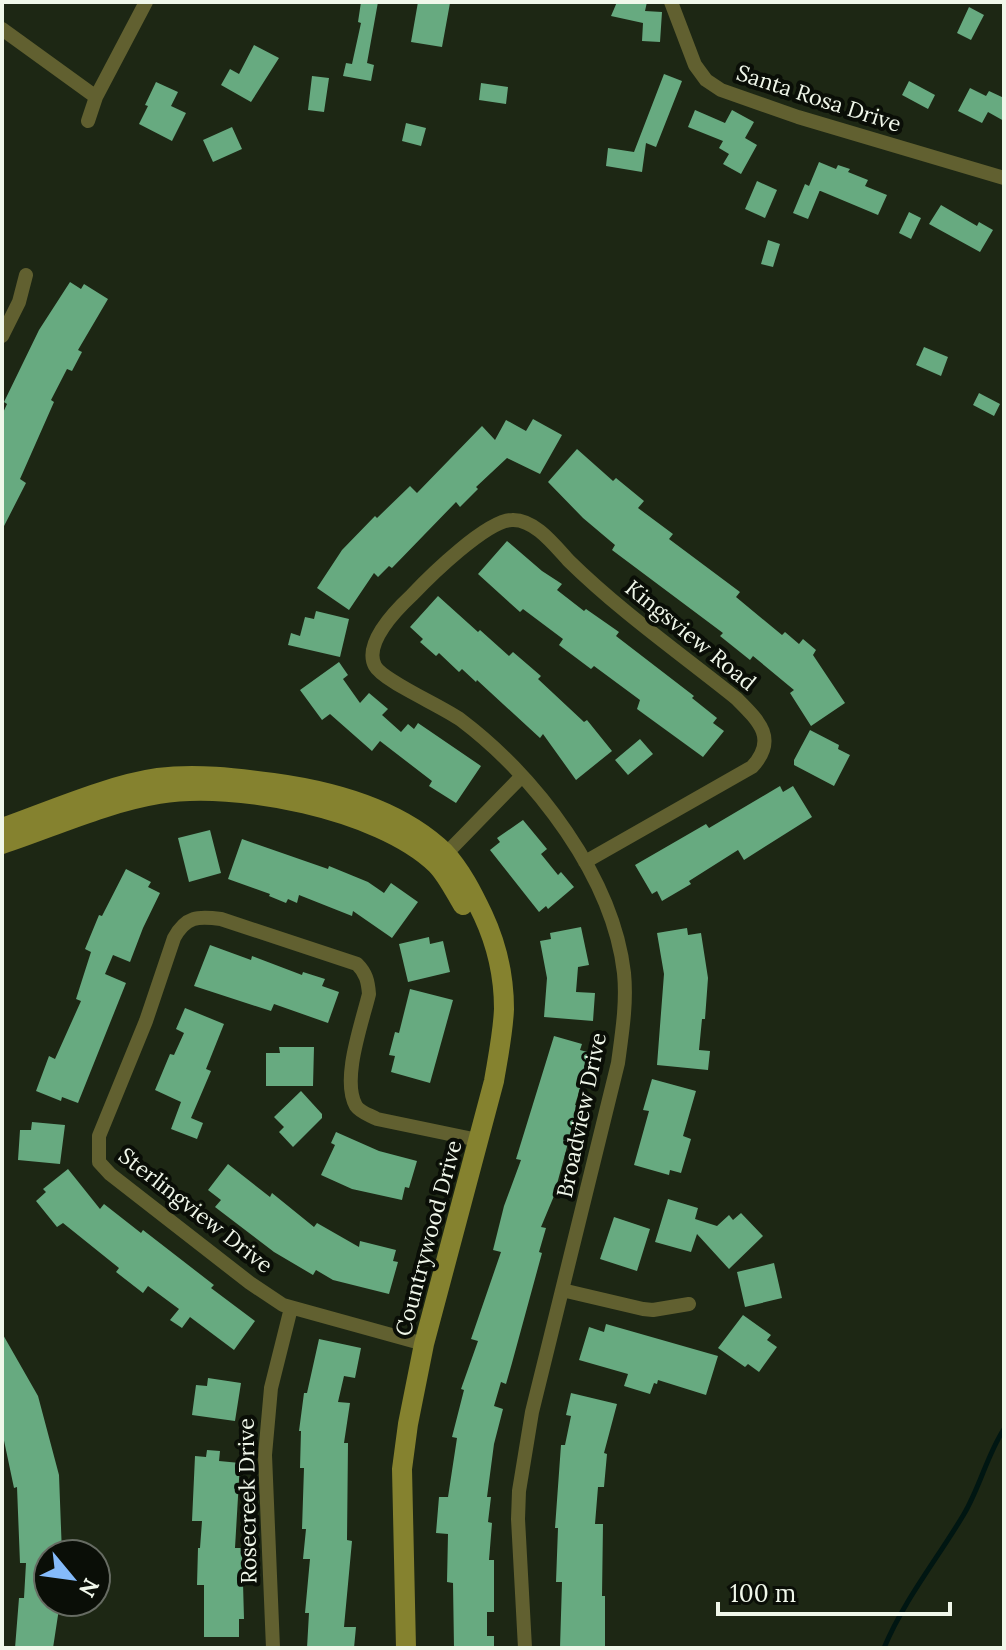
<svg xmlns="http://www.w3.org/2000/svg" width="1006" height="1650" font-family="Lora,serif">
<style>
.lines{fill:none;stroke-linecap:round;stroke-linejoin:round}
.stream{stroke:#001612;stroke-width:5}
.building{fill:#67aa80}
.street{stroke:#616030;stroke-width:14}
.secondary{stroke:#85822f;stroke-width:20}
.labels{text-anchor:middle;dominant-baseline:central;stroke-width:8;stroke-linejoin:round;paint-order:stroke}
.street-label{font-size:22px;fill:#f0f7ea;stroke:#0a0e07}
</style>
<rect width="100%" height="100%" fill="#1d2714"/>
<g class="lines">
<path class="stream" d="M884 1648C904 1600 938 1558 964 1514 980 1487 987 1455 1004 1429"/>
</g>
<path class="building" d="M361 2H378L367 63 374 65 371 81 343 76 346 63 352 64 361 23 358 22Z
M418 2 450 3 442 47 411 42Z
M617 2H647L645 11 662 12 660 42 642 41 643 23 611 16Z
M969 7 984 15 971 40 957 33Z
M254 45 279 58 251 102 221 85 230 69 239 74Z
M664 74 682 81 656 147 646 143 642 172 606 166 608 148 634 152Z
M312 76 329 78 324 112 308 110Z
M909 81 935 95 928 109 902 95Z
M156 82 178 92 171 106 186 113 172 141 139 124 148 106 145 105Z
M481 83 508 87 506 104 479 100Z
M970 88 986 96 989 91 1004 98V121L988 112 982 123 958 111Z
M695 110 725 123 732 110 754 122 745 138 757 145 741 174 723 164 729 154 719 148 723 141 688 127Z
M406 123 426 128 421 146 402 141Z
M232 127 242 149 213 162 203 140Z
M819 162 836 169 838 165 850 169 848 172 868 180 865 186 887 195 878 215 811 187 820 190 808 219 793 213 805 184 809 186Z
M757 181 777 190 765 218 745 209Z
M941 205 977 226 979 222 993 230 980 252 929 224Z
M909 212 921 218 911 239 899 233Z
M768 240 780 244 773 267 761 264Z
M70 282 81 289 84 284 108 299 78 350 82 352 72 371 67 369 51 400 54 402 20 479 26 483 2 530V415L7 404 4 402 39 330Z
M924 347 948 357 941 376 916 365Z
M979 393 1000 404 994 416 973 405Z
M533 419 562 435 540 474 507 458 476 487 478 489 460 507 456 502 392 568 389 566 378 577 374 573 349 610 317 588 342 550 375 516 377 518 410 486 417 493 482 426 495 440 506 420 526 431Z
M577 449 613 481 616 478 644 501 638 508 673 534 669 539 740 592 736 597 782 635 785 632 799 644 803 639 816 650 813 655 845 703 811 726 790 693 794 690 753 656 750 660 720 636 723 633 612 550 615 545 583 518 548 482Z
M507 541 542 571 562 584 557 590 584 611 586 609 619 632 616 636 694 696 692 698 717 718 713 723 724 731 703 757 637 709 640 700 594 666 591 669 559 645 563 639 523 609 520 612 478 574Z
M438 596 478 632 480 630 509 656 513 652 541 676 538 679 584 722 587 720 612 751 576 780 543 734 540 738 477 680 476 682 462 669 459 672 439 653 436 656 420 642 423 639 410 627Z
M316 611 349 619 340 657 288 645 291 633 300 636 305 617 314 619Z
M339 662 348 675 343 679 360 703 369 693 388 709 382 715 401 732 408 724 414 729 418 723 481 766 456 803 429 786 432 781 380 741 372 751 330 714 322 720 300 690Z
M810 730 839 745 838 749 850 755 834 786 794 765V760Z
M640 739 653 754 628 775 615 760Z
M780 786 783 792 793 786 812 817 744 860 738 850 689 881 691 884 662 901 657 891 652 894 635 865 706 824 709 828Z
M523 820 547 849 541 854 558 875 561 872 574 887 548 909 546 906 539 912 490 850 500 842 497 838Z
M210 830 221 873 189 882 178 838Z
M242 839 328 869 329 866 368 882 384 893 391 883 418 902 392 938 353 911 352 916 299 895 297 903 288 899 286 903 269 896 270 894 228 879Z
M126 869 151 882 148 887 160 893 143 928 130 962 113 955 105 974 126 983 78 1103 62 1097 61 1101 36 1091 49 1056 55 1059 81 1001 76 999 91 952 85 949 99 915 102 916Z
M581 927 589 965 578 967 576 992 595 993 593 1021 544 1017 547 978 540 941 551 939 550 933Z
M687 928 688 935 701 933 708 978 705 1019H702L699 1050 710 1051 708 1070 657 1065 664 974 657 933Z
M429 937 430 944 443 941 450 972 408 982 399 944Z
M210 945 251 960 252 956 302 975 303 972 325 979 322 986 339 992 328 1023 274 1004 271 1011 194 986Z
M410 989 453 1000 430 1083 391 1072 395 1056 389 1055 395 1032 399 1033Z
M185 1008 224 1024 206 1069 211 1071 191 1118 203 1123 197 1139 171 1129 181 1102 155 1090 170 1054 174 1055 184 1033 176 1029Z
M554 1036 582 1044 580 1050 591 1053 575 1105 578 1106 557 1184H559L541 1227 546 1228 539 1252 542 1253 512 1363 506 1384 501 1382 494 1406 503 1409 494 1444 487 1497H491L488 1522 492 1523 489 1560H494V1612H487V1636H494V1648H454L453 1583 447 1582 448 1534 436 1533 439 1497H448L457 1438 452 1437 464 1390 461 1389 478 1341 471 1339 501 1252 493 1250 504 1206 521 1160 516 1159Z
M279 1047H314L313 1086H266V1053H280Z
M652 1079 696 1091 683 1136 691 1139 681 1173 670 1170 669 1175 634 1165 649 1111 643 1110Z
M301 1091 322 1114V1118L293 1147 279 1132 284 1127 274 1117Z
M32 1122 65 1125 60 1164 18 1160 20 1130H31Z
M336 1132 379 1151 417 1161 409 1188 405 1187 402 1200 352 1189 321 1175 335 1145 331 1143Z
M228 1164 270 1197 272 1193 314 1227 317 1223 359 1247 360 1241 396 1250 393 1261 398 1262 389 1294 333 1280 316 1270 313 1275 274 1252 215 1207 221 1200 208 1190Z
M68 1169 100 1209 104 1204 141 1233 143 1230 214 1285 211 1288 255 1321 234 1350 190 1317 182 1328 170 1320 179 1309 148 1286 143 1293 116 1272 119 1268 63 1223 57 1227 36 1201 46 1192 43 1189Z
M668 1199 698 1208 695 1219 717 1226 729 1215 733 1220 741 1213 763 1236 729 1269 697 1234 691 1252 655 1242Z
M614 1217 650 1229 637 1271 600 1259Z
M774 1263 782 1298 745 1307 737 1272Z
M743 1315 771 1335 767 1340 777 1347 759 1372 748 1364 745 1367 718 1348Z
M606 1324 718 1356 706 1395 658 1380 657 1384 654 1383 650 1394 624 1386 628 1374 579 1360 589 1327 604 1332Z
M2 1333 38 1396 59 1475 62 1554H48V1602H60L53 1648H15L19 1598H24L26 1563H20L17 1487 14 1488 2 1431Z
M319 1339 361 1348 355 1378 344 1376 338 1402 350 1403 344 1443H348L347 1540 352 1541 344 1627H356L354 1648H307L309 1613H305L310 1559H303L306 1529H302L304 1468H300L301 1431H299L304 1393H307Z
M208 1378 241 1383 235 1421 192 1415 196 1385 207 1386Z
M571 1393 617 1404 604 1453 607 1454 604 1487H598L595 1524H603L602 1596H605V1648H560L562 1582H556L558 1528H555L561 1445H565L571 1416 566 1415Z
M207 1450 220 1451 219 1461 240 1463 235 1548H242L244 1619H239V1637H204V1585H197L198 1548H200L202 1521H192L195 1456 206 1457Z"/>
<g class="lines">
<path class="street" d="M671 2 695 65 706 80 721 90 798 117 1004 178
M2 29 96 97
M88 121 96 97 146 2
M2 336 19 302 26 275
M440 860 521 777
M562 1290 643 1309 653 1310 689 1304
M424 1344 283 1305 250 1283 110 1174 99 1162V1136L146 1021 174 938C186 916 198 916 221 919L357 964C366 973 368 981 369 994 362 1023 341 1080 356 1106 361 1113 370 1115 377 1119L478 1140
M273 1648 265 1455 271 1388 291 1308
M525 1648 518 1519 519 1491 532 1412 618 1063C622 1033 627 1003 624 973 613 877 536 777 461 720 442 706 383 681 375 666 363 643 397 609 412 595 430 576 487 520 512 520 535 519 555 546 569 561 621 612 681 654 737 699 759 721 778 739 752 767L585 862"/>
<path class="secondary" d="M2 828C50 811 109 785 158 778 196 773 235 778 273 783 332 791 401 810 445 853 461 870 473 894 483 915 497 945 504 976 504 1009 503 1033 498 1057 494 1081L424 1344 408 1424 402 1469 406 1648
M2 844C53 827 105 803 159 794 235 781 379 809 436 864 447 875 455 892 463 905"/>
</g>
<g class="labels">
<g class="street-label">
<text transform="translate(819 98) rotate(18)">Santa Rosa Drive</text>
<text transform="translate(691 635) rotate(39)">Kingsview Road</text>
<text transform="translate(581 1115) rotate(-78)">Broadview Drive</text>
<text transform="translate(196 1210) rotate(38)">Sterlingview Drive</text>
<text transform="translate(428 1238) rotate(-75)">Countrywood Drive</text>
<text transform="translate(247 1501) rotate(-91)">Rosecreek Drive</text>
</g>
</g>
<rect width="1006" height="1650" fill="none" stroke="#f0f7ea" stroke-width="8"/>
<g transform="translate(72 1578) rotate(119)"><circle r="38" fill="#0a0e07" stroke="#666b62" stroke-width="2"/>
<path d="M0-6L14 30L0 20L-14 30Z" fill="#85bbfb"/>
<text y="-12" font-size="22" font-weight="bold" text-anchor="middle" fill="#f0f7ea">N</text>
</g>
<path d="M718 1602v12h232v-12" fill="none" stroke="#f0f7ea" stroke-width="4"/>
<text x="730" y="1602" font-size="24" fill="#f0f7ea" stroke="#0a0e07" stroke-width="6" paint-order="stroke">100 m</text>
</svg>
